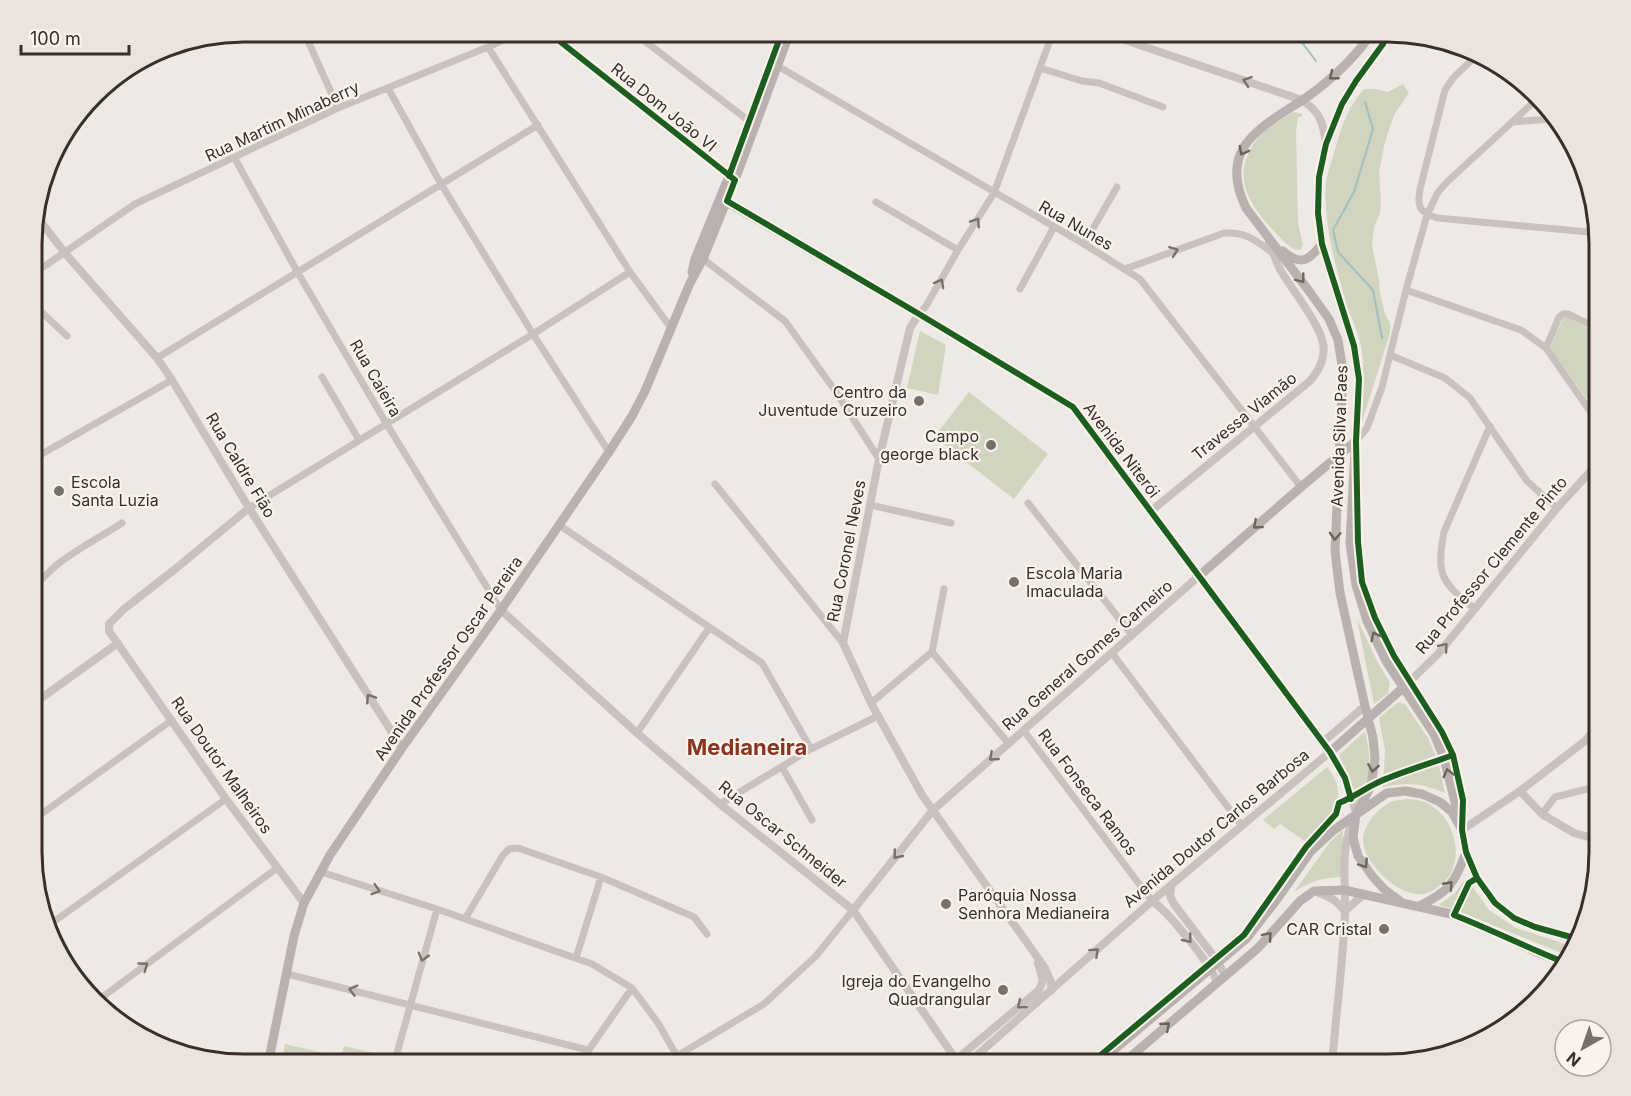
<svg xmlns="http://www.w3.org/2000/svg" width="1631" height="1096" font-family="Inter,sans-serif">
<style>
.green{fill:#d1d4be}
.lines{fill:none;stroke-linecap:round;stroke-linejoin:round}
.stream{stroke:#a0c2bf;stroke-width:2}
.minor{stroke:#c8c1bd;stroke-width:7}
.tertiary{stroke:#c8c1bd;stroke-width:8}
.secondary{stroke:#b8b1ad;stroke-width:9}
.cycleway-casing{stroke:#faf3ec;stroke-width:10}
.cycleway{stroke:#1b5e20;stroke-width:6}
.oneway{stroke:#6c625e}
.oneway2{stroke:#79706c}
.poi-dot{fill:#786f6b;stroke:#faf3ec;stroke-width:2}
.labels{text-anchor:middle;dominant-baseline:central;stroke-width:4.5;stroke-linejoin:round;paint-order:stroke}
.street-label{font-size:16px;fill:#392e2a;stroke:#faf3ec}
.poi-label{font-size:16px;fill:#392e2a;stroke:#faf3ec;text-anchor:end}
.district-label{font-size:22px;font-weight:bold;fill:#893422;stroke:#faf3ec}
.rim{fill:none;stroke:#392e2a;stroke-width:3}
</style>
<rect width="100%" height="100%" fill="#eee9e4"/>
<path class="green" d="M1403 84 1409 93 1394 115 1385 142 1379 172 1381 201 1380 213 1374 227 1372 245 1379 280 1380 293 1385 314 1390 323V333L1361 425C1363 401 1365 376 1362 352 1360 334 1350 317 1345 299 1335 265 1321 213 1327 177 1329 167 1333 157 1336 146 1342 125 1349 106 1364 89H1376L1388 92Z
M1293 112 1302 114V117H1298L1296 132 1298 223 1303 245 1300 250C1289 250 1279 236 1271 228 1253 208 1236 184 1247 157 1251 147 1257 137 1266 130 1274 124 1284 118 1293 112Z
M1564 316 1599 334V416L1550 348Z
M920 331 946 345 938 395 907 388Z
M969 392 1048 454 1014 499 934 437Z
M1357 619 1377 661 1390 683 1388 693 1374 704Z
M1398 702 1405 704 1428 738 1438 761 1445 793C1421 783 1409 782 1383 787L1385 750 1379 718Z
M1365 731C1371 758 1372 776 1360 803H1355L1349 777 1339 755Z
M1327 767C1353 799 1328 820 1306 842L1280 824 1274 829 1263 820Z
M1407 799C1411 800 1417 799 1421 801 1448 809 1462 842 1453 868 1451 875 1445 882 1439 886 1435 890 1429 893 1423 894 1398 897 1363 863 1363 839 1364 825 1377 809 1389 803 1394 800 1401 800 1407 799Z
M1343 830 1341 877C1322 878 1311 881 1294 892L1330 842Z
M1466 878 1489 910 1516 928 1574 947 1569 956 1456 910 1439 905 1455 893Z
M285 1044 341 1057 344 1046 390 1057 388 1064H281Z"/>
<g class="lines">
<path class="stream" d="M1294 32 1316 61
M1365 102 1373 129 1354 192 1333 230 1338 252 1373 290 1382 338"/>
<path class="minor" d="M304 32 338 108
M633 32 749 121
M488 47 630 272 671 328
M1477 55 1453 78 1445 90 1420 189C1417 207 1419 212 1437 218L1599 233
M774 64 1084 244 1140 279 1301 487
M1040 68 1082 81 1099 83 1163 107
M388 88 441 184 533 334 609 452
M1512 122 1552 119
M234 157 298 273 386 423 501 610
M876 202 958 250
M1084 244 1117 187
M703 259 785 321 836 392 879 459
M1125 269 1224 233C1247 232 1255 240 1273 253
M33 274 135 204 338 108 488 47 521 32
M1020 289 1054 227
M1406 290 1521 330 1546 348 1599 424
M33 304 67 336
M919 314 926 306 958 250 994 193 1053 32
M1546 348 1559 317 1563 314H1568L1599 329
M1390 355 1445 378 1470 398 1527 481 1557 508
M157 358 538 125
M322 377 359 440
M1356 441 1367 428 1382 387 1406 290 1427 215 1438 192 1448 181 1536 100
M33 459 172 380
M715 484 843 643
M1028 503 1132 635
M870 505 951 523
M249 508 533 334 630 272
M559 525 762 663 811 749
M33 586C44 579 51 568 62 561 81 547 102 536 122 523
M1475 609C1441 582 1436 575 1444 532L1490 426
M932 652 1009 744
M1112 653 1242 826
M871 703 932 652 944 589
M1024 731 1152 901
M637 733 709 628
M1335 760 1345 778 1356 814
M782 767 812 820
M720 804 811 749 878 716
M1542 814 1555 797 1599 786
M33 820 172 720
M321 872 437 909 592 964 632 988 658 1023 677 1056 679 1064
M465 919 503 855 509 849 518 848 601 877 694 917 707 934
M49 925 226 799
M576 958 601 877
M287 974 588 1050
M97 1001 277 868
M677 1056 764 1004 816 956 853 910
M394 1064 437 909
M579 1064 632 988"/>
<path class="tertiary" d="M548 32 733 178
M1101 32 1302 100C1321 113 1323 122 1326 144
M132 67 184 43
M34 213 65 253 157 358 172 380 249 508 402 748
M919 314 910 328 879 459 843 643 871 703 922 795 1045 968 1051 982V991
M249 508 174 570 124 609 109 624V631L226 799 304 903
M1151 511 1310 381C1319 370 1326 358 1323 343 1319 323 1293 291 1281 271 1276 262 1273 251 1269 242
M501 610 637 733 720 804 853 910 959 1064
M1404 687 1438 654 1557 508 1599 462
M33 704 118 643
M1323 742 1365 706
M1520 791 1542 814 1574 833 1599 840
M1462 830 1520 791 1585 741 1599 725
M1171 886 1170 896 1174 904 1218 962 1225 976
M1319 893C1331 896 1337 902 1345 911
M1152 901C1168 911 1211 965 1217 982
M853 910 933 810 1199 576
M1345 911 1364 894
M951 1064 1039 990 1043 981 1038 963
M967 1064 1152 901 1330 752
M1332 1064C1336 1014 1343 963 1345 913 1346 881 1339 846 1355 817"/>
<path class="secondary" d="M1372 32C1357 56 1336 75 1314 92 1270 124 1214 142 1246 208L1309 291 1329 319 1338 340 1343 371 1335 551 1340 593 1365 706 1373 738 1375 758 1371 786 1356 814 1353 838 1358 856 1373 877 1384 889 1400 901
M1389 32 1383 44 1356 81 1342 104 1326 144 1319 177 1318 213 1322 244 1354 346 1359 379 1350 543 1356 585 1367 621 1386 661 1434 734 1444 758 1462 830
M720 198 919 314 1073 407 1330 752 1404 687
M1283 251C1301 267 1309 260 1322 244
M692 272 695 259 729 176 782 32
M1199 576 1301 487 1356 441
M1419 906C1449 892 1455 883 1466 852
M268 1064 294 936 304 903 330 855 402 748 501 610 609 452 632 416 645 391 690 283 703 259 735 180 790 32
M1097 1064 1247 938 1278 898 1311 851 1334 830 1387 793 1405 791 1422 794 1440 802 1452 812 1462 830 1466 852 1477 878 1495 903 1514 918 1535 927 1578 939
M1122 1064 1258 948 1300 901 1314 891 1344 890 1451 914 1509 938 1536 952 1566 963"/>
<g class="cycleway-casing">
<path id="cycleway" d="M548 32 735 180 727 201 919 314 1073 407 1330 752 1345 778 1351 799
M1389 32 1383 44 1356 81 1342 104 1326 144 1319 177 1318 213 1322 244 1354 346 1359 379 1356 441 1358 542 1362 582 1375 618 1394 656 1442 732 1453 755 1463 800 1462 830 1466 852 1477 878 1495 903 1514 918 1535 927 1578 939
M729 176 782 32
M1477 878 1469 883 1454 915C1492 930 1528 948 1566 963
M1090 1064 1244 935 1306 847 1336 814 1339 803C1354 797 1367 787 1381 781 1404 771 1429 764 1453 755"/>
</g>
<use href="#cycleway" class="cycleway"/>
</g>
<defs><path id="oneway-chevron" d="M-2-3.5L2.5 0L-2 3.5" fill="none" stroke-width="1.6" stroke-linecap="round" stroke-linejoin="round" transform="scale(1.5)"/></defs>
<g class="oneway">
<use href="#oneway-chevron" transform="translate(1333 76) rotate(141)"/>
<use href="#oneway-chevron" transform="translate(1243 151) rotate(118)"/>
<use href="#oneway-chevron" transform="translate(1301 279) rotate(52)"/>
<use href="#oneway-chevron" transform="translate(1257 525) rotate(139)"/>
<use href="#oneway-chevron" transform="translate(1335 536) rotate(93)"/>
<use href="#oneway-chevron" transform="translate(1375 636) rotate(-116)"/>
<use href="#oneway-chevron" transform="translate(1373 768) rotate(99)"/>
<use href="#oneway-chevron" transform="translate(1448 773) rotate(-104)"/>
<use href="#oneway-chevron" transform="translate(1364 864) rotate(56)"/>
<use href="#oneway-chevron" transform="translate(1449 885) rotate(-48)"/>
<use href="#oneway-chevron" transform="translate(1268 936) rotate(-50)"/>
<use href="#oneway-chevron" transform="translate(1166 1026) rotate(-41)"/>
</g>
<g class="oneway2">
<use href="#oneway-chevron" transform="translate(1247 81) rotate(-161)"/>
<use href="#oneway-chevron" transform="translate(976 222) rotate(-57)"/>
<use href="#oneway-chevron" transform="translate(1174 251) rotate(-20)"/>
<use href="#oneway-chevron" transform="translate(940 283) rotate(-61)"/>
<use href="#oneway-chevron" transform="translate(1444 647) rotate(-50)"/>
<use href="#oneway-chevron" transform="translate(370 698) rotate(-123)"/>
<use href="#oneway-chevron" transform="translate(993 757) rotate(139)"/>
<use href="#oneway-chevron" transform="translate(897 855) rotate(129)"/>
<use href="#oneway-chevron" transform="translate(376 890) rotate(17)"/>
<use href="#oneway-chevron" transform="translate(1188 939) rotate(51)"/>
<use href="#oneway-chevron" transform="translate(1095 952) rotate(-42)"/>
<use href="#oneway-chevron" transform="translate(423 957) rotate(106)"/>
<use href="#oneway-chevron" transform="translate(144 966) rotate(-36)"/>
<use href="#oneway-chevron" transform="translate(353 990) rotate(-166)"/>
<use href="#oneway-chevron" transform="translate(1021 1005) rotate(140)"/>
</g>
<g class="poi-dot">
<circle cx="919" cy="401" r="6"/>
<circle cx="991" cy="445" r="6"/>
<circle cx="59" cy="491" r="6"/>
<circle cx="1014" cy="582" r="6"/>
<circle cx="946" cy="904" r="6"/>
<circle cx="1384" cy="929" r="6"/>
<circle cx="1003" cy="990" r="6"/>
</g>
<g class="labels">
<g class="street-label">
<text transform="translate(664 107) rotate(39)">Rua Dom João VI</text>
<text transform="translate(282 121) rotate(-25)">Rua Martim Minaberry</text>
<text transform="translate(1076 225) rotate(30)">Rua Nunes</text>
<text transform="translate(376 378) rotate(60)">Rua Caieira</text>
<text transform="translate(1244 416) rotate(-39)">Travessa Viamão</text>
<text transform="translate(1339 436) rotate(-88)">Avenida Silva Paes</text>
<text transform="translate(1122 450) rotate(53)">Avenida Niterói</text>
<text transform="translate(241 465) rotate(59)">Rua Caldre Fião</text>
<text transform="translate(846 551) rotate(-79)">Rua Coronel Neves</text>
<text transform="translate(1491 565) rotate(-50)">Rua Professor Clemente Pinto</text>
<text transform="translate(1087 655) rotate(-41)">Rua General Gomes Carneiro</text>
<text transform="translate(448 658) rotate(-55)">Avenida Professor Oscar Pereira</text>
<text transform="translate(222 765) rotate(55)">Rua Doutor Malheiros</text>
<text transform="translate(1088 792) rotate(53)">Rua Fonseca Ramos</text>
<text transform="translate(1216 828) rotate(-40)">Avenida Doutor Carlos Barbosa</text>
<text transform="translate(783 834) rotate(39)">Rua Oscar Schneider</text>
</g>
<g class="poi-label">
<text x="907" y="392">Centro da<tspan x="907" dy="18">Juventude Cruzeiro</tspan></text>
<text x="979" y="436">Campo<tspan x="979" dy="18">george black</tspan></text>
<text x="71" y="482" text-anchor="start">Escola<tspan x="71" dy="18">Santa Luzia</tspan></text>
<text x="1026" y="573" text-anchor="start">Escola Maria<tspan x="1026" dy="18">Imaculada</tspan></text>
<text x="958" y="895" text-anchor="start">Paróquia Nossa<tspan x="958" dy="18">Senhora Medianeira</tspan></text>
<text x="1372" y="929">CAR Cristal</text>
<text x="991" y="981">Igreja do Evangelho<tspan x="991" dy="18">Quadrangular</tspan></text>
</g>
<g class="district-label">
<text x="747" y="747">Medianeira</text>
</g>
</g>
<path d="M0 0H1631V1096H0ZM244 42H1387A202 202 0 0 1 1589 244V852A202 202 0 0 1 1387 1054H244A202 202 0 0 1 42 852V244A202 202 0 0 1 244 42Z" fill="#ebe3dc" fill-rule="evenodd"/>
<path class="rim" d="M244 42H1387A202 202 0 0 1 1589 244V852A202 202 0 0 1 1387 1054H244A202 202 0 0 1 42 852V244A202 202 0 0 1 244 42Z"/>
<g transform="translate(1583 1048) rotate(220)"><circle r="28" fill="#faf3ec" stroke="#ada49e" stroke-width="1.5"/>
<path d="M0-4.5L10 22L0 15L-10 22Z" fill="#786f6b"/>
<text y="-9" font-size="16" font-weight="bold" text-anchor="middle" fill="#392e2a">N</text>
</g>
<path d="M21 45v9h108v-9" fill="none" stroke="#392e2a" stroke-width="3"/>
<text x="30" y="45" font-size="18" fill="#392e2a" stroke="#faf3ec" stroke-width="4.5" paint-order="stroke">100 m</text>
</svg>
